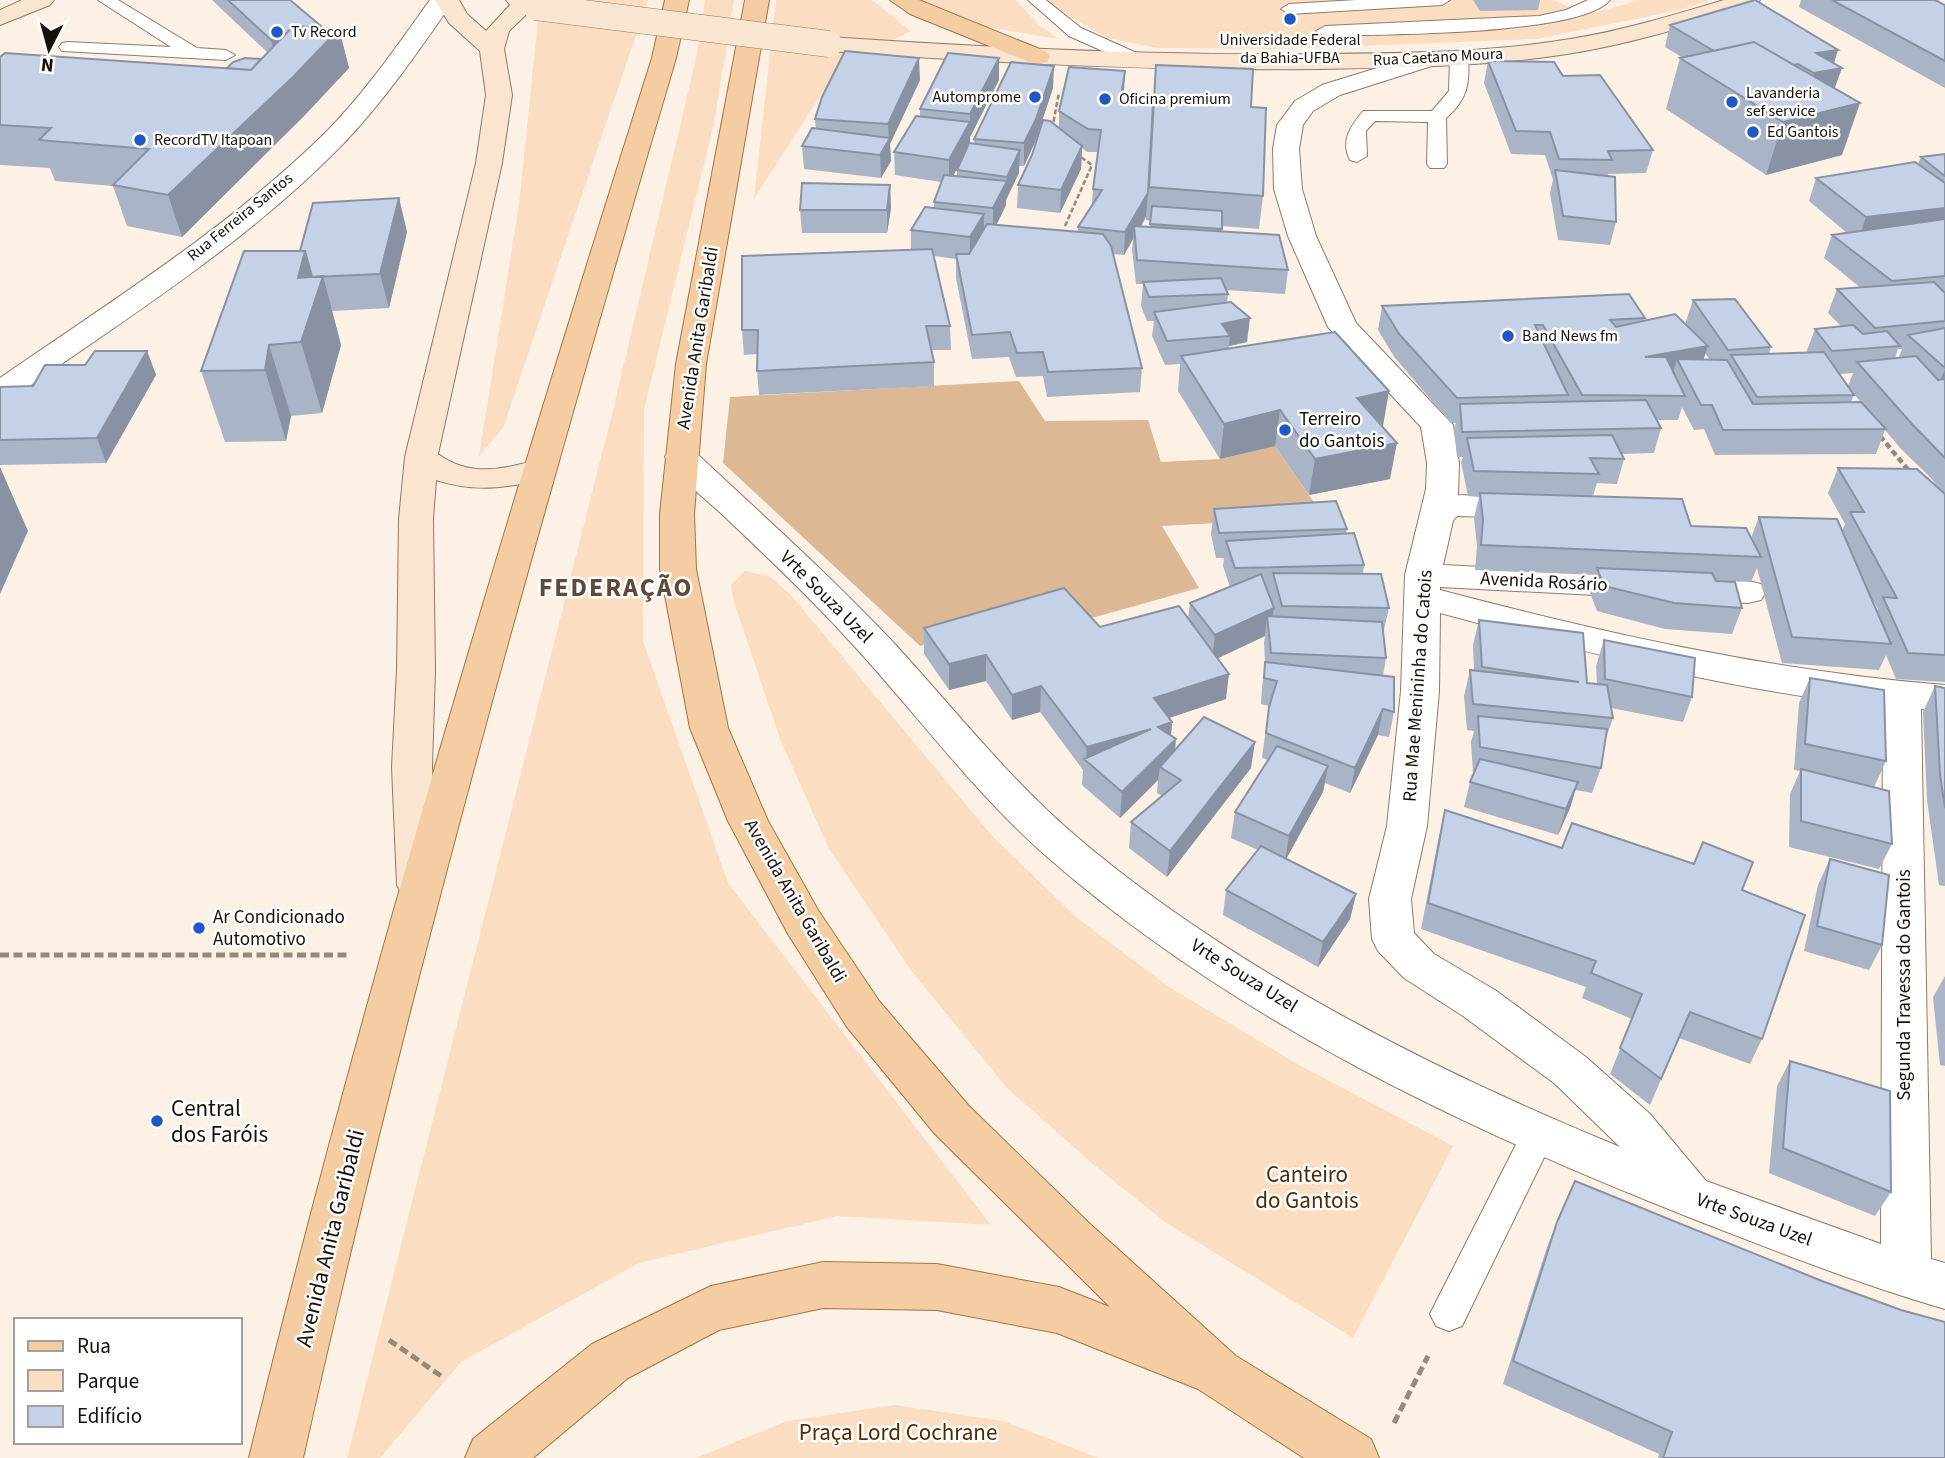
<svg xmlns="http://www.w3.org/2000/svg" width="1945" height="1458" font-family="'Source Sans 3',sans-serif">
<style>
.green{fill:#fbdec1}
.forest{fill:#ddb894}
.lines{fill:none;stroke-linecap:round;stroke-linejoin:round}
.lane-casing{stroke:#8d7b69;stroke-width:2}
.street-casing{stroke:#8d7b69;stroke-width:2}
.secondary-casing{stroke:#8d7b69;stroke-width:2}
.primary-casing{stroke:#a27544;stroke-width:2}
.path-far2{stroke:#92897f;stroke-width:2.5;stroke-dasharray:5 2.5;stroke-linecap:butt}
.path-far1{stroke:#92897f;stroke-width:4.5;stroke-dasharray:6 3.5;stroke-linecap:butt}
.path{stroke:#92897f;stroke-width:5;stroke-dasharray:9 4.5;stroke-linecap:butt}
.lane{fill:#fff;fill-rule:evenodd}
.street{fill:#fff;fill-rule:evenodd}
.secondary{fill:#fae6d0;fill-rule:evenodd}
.primary{fill:#f5cda2;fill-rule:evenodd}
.secondary-bridge-casing{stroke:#8d7b69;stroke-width:27;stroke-linecap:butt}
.secondary-bridge{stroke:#fae6d0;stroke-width:26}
.wall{fill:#a9b4c7;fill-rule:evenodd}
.shaded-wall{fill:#8992a2}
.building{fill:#c4d1e7;stroke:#8992a2;stroke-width:2}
.poi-dot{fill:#2157c4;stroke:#fff;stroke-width:2.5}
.labels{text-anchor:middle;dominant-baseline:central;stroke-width:5;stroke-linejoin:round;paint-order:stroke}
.far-poi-label{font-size:16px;fill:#161009;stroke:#fff;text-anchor:start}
.far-street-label{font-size:16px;fill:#161009;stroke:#fff}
.street-label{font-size:19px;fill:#161009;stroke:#fff}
.poi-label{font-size:19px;fill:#161009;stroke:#fff;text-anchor:start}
.near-poi-label{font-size:23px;fill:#161009;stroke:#fff;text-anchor:start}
.near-park-label{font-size:23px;fill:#4f2c00;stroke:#fff}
.near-street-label{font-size:23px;fill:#161009;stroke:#fff}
.district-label{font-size:26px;font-weight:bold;letter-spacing:2px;fill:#5c4b3a;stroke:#fff}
</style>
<rect width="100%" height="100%" fill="#fdf1e5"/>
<path class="green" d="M540 0H648L503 428 479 456 519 205Z
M705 0H734L714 123 644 410 643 641 728 883 991 1225 837 1216 639 1263 461 1362 380 1458H347L613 410 697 54Z
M776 0H872L911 31 840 65 754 199Z
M912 0H1016L1038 24 1059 39 948 21Z
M1047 0H1554L1586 15 1640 0H1710L1680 10 1537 39 1273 49 1158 48 1107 38 1049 4Z
M745 571 769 576 790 594 993 837 1077 918 1169 987 1301 1066 1453 1146 1353 1338 1165 1222 1094 1165 1006 1087 910 969 829 849 780 739 734 602 731 585Z
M895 1405 1003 1421 1099 1458H696L787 1421Z"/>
<path class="forest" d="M1019 381 1045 421 1148 420 1161 462 1220 459 1275 446 1324 517 1162 526 1199 588 1081 621 1046 607 920 646 723 463 730 397Z"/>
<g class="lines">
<g class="lane-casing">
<path id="lane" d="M98 0H118L197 48 226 50 235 55 226 60 62 51 59 47 62 43 68 42 171 47Z
M1028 0H1046L1081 28 1148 58 1151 62 1142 67 1136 66 1069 36Z
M1356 0H1450L1442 5 1289 14 1281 9 1289 4Z
M1588 0H1610C1580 36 1378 34 1325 36L1316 31 1325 26 1539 16 1566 10Z
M1459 52 1468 57C1470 84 1467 100 1446 118L1447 164 1444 168H1430L1427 164 1428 122 1375 121 1366 131 1367 156 1357 162 1350 160C1340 140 1351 126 1363 111H1432L1449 91 1450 57Z
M1538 1120 1550 1125 1555 1135 1462 1326 1449 1331 1436 1326 1430 1314 1436 1302 1526 1125Z"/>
</g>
<g class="street-casing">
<path id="street" d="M430 0H454C420 49 385 100 344 143 246 244 125 319 11 399L0 401V378C111 301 227 229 324 134 364 94 397 46 430 0Z
M1429 52 1438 54 1441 59 1438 64 1340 95 1313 111 1303 125 1299 149 1302 189 1316 236 1356 323 1453 425 1459 463 1458 495 1529 498 1541 501 1546 508 1541 515 1529 518 1457 516 1453 521 1443 565 1748 581 1761 584 1766 592 1761 600 1748 603 1440 587V590C1607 634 1773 671 1945 685V711L1921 709 1931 1259 1945 1263V1309C1862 1285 1781 1253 1701 1222 1468 1131 1234 1021 1045 855 970 789 911 706 843 634 806 594 766 556 726 518 706 499 680 480 665 457L669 450 681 447 693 450C760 513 829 574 893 642 951 705 1005 774 1070 831 1226 966 1430 1069 1620 1147L1554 1083 1463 1016 1404 978 1378 951 1372 939 1369 899 1387 826 1401 691 1405 575 1426 489 1427 463 1421 427 1328 327 1288 236 1274 189 1273 149 1277 125 1295 101 1322 85ZM1440 613C1585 652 1733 692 1883 706L1881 1244 1706 1181 1650 1114 1586 1057 1495 990 1434 954 1414 933 1411 899 1427 826 1439 691Z"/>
</g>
<g class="secondary-casing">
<path id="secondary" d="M22 0H54L50 5 0 25V10Z
M435 0H459L467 14 486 31 510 5 506 0H532L536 5 509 31 504 49 512 95 502 163 438 454C462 472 489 472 517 465 530 462 537 460 550 463L555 470 550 477C510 488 476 493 436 480L433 519 435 670 432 767 439 885 433 896 418 901 403 896 397 885 392 767 397 670 399 519 405 457 476 163 486 95 480 51 449 23Z
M1724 0H1760L1756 5C1694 24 1632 44 1567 54 1485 67 1402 67 1320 69 1156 71 992 63 829 51L821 49 817 44 821 39 829 37C993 48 1157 56 1321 54 1404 53 1488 53 1570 39 1622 31 1673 15 1724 0Z"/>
</g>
<g class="primary-casing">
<path id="primary" d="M665 0H689L676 58C539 521 408 987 303 1458H249C364 986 505 521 652 58Z
M745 0H769L706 364 694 514 696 569 728 728 768 821 818 910 879 1001 969 1106 1089 1223 1236 1356 1371 1439 1379 1458H1304L1198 1389 1057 1333 937 1310 823 1308 719 1330 628 1378 533 1458H465L473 1439 592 1344 711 1286 823 1262 937 1264 1059 1287 1110 1307 935 1134 847 1027 788 934 728 821 690 728 660 569V514L676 364Z
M890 0H919L1047 52 1050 57 1047 62 1038 64 1029 62 910 14Z"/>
</g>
<path class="path-far2" d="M1052 129 1059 93
M1065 226 1092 165 1078 155"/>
<path class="path-far1" d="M1880 436 1910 472"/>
<path class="path" d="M0 955H350
M389 1340 444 1378
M1394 1423 1428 1356"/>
<use href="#lane" class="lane"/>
<use href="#street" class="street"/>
<use href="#secondary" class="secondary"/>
<use href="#primary" class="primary"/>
<g class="secondary-bridge-casing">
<path id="secondary-bridge" d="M536 7 829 44"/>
</g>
<use href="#secondary-bridge" class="secondary-bridge"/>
</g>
<path class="wall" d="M212 0H290L321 28 339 29 349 68 304 116 182 237 127 226 113 186 55 181 50 168 0 165V57L227 68 261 59 268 53Z
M1473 0H1540L1538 10 1480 11Z
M1801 0H1935L1945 5V88L1799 7Z
M1670 25 1834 63 1835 88 1842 155 1766 175 1666 109 1680 58H1683L1665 47Z
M999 58V80L970 137V143H974V139L1053 88 1035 142 1024 166H1019V173L1006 200V205L996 225 1078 232V227L1092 205 1093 189 1098 152H1087L1082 148 1081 169 1060 213 1017 208 1018 185 1059 128V111L1125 71 1122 103 1153 105 1251 107 1263 196 1259 229 1222 226V231L1288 270 1285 294 1226 290 1228 294 1227 303 1247 342 1229 346V348L1382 426 1390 479 1309 495 1275 446 1220 459 1178 391 1180 364 1165 365 1152 336 1154 321H1147L1141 306 1143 284H1136L1132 250 1133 239 1124 255 1113 254 1142 368 1140 392 1047 397 1043 376 1016 377 1009 357 972 359 956 278V259L934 256 950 326 951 350H931L934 362V386L759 395 757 371V354L744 355 742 330 911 249V230L934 208V202L941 182 895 175 894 152 920 116V109ZM961 161 957 170V176H953ZM1146 217V220L1150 221V227H1141Z
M1488 61 1563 76 1653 150 1646 173 1608 174V177L1616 222 1610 245 1558 240 1550 193 1553 180 1545 155 1511 154 1484 83Z
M920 80 890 144 891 161 881 178 804 169 802 146 816 129 815 119Z
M1945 154V682L1896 679 1886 655 1879 670 1782 663 1757 568 1751 582 1719 581 1742 608 1732 634 1665 629 1597 611 1590 593 1595 575 1475 570 1477 546 1474 518 1479 497 1468 496 1461 462 1463 457H1457L1454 429 1456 423H1451L1395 358 1378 330 1382 306 1645 318 1644 321 1687 326 1685 324 1693 300 1771 347 1769 354 1806 353 1815 329 1841 326 1828 313 1837 289 1861 288 1824 258 1832 235 1847 233 1809 201 1816 178 1918 164 1921 157ZM1898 349H1902L1899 357 1895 358ZM1705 353 1710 360H1703ZM1853 373 1848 386 1840 374ZM1848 387 1869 412 1851 402 1854 395ZM1682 407 1694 430 1704 429 1715 455 1876 454 1885 430 1901 449 1931 478 1939 489 1838 468 1828 493 1845 524 1842 531 1759 517 1751 538 1691 526 1593 496 1597 483 1617 484 1624 459 1622 454 1654 453 1661 428 1657 420H1678ZM1866 588 1878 609 1877 611Z
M890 185 891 208 887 233H802L800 210Z
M399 198 407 232 389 308 332 311 341 345 322 413 291 416 286 441 225 442 201 371 300 251Z
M147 351 156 375 106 463 0 465V387L33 386 85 365Z
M1214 509 1347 529 1346 533 1364 565 1363 573 1389 608 1383 634 1386 658 1383 676 1394 712 1389 737 1378 735 1350 793 1325 783 1323 792 1286 859 1356 894 1350 919 1318 967 1223 915 1226 890 1258 850 1231 838 1235 812 1268 760 1262 758 1269 706 1261 704 1262 688 1265 662 1264 642 1265 636 1218 658 1226 699 1169 718 1172 722 1171 736 1175 749 1251 768 1167 877 1129 848 1131 822 1162 796 1157 793 1158 780 1120 818 1082 785 1083 770 1040 712 1012 720 986 681 949 690 924 654V628L1100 627 1188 619 1190 603 1230 587 1223 566 1224 558H1216L1211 534Z
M1479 620 1587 683 1597 684 1596 666 1604 640 1692 697 1683 722 1611 708 1613 718 1605 741 1601 768 1592 793 1575 790 1570 808 1558 835 1464 807 1470 782 1474 773 1473 772 1471 742 1474 731 1467 730 1464 696 1470 670H1474L1473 645Z
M1810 678 1886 761 1874 787 1892 844 1879 869 1789 847 1790 794 1800 771 1794 770 1799 703Z
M1935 686 1945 688V886L1939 885 1927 800 1923 712Z
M1445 810 1562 848 1742 890 1762 1039 1750 1064 1679 1038 1650 1105 1610 1074 1632 1019 1582 998 1586 987 1421 929 1439 836Z
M1830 859 1882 945 1869 970 1804 951 1818 885Z
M1945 976V1066L1940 1065 1933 997Z
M1790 1061 1891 1192 1875 1216 1769 1173 1777 1086Z
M1557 1222 1945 1458H1658L1659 1454 1503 1384 1547 1247Z"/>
<path class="shaded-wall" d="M321 26 325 44 339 29 349 68 304 116 182 237 168 195 277 62 271 40Z
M1838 50 1832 70 1842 68 1834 90 1807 96 1814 73 1816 53Z
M919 58 920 80 890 144 891 161 881 178 880 155 889 140 888 124Z
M999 58V80L970 137V145L949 183V160L970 122V114Z
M1054 66 1053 88 1035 142 1024 166V143Z
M1125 71 1124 93 1119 125 1120 103Z
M1860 103 1842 155 1766 175 1783 122Z
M1082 146 1081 169 1060 213 1061 190Z
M1020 150 1019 173 1006 200 1007 177Z
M1007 181 1006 205 993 232V208Z
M890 185 891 208 887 233V210Z
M1148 193 1146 216 1135 236 1134 226 1133 239 1124 255 1125 232Z
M399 198 407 232 389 308 380 274Z
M1945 208V230L1858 241 1866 217Z
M984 214V237L970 261V237Z
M305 251 323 276 341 345 322 413 301 342 298 278Z
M1250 318 1247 342 1229 346 1230 336 1222 324Z
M269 345 291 416 286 441 265 370Z
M1708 346 1700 370 1677 359 1672 375 1645 357Z
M147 351 156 375 106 463 97 438Z
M1945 369V391L1935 393Z
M1389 391 1383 426 1357 398Z
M1280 410 1275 446 1220 459 1224 424Z
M1397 443 1390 479 1309 495 1315 459Z
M0 467 28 531 0 594Z
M1274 608 1270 633 1267 616 1265 636 1212 661 1215 635Z
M986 655V681L949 690V664Z
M1229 674 1226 699 1151 724 1154 698Z
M1041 686 1040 712 1012 720V695Z
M1383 709 1378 735 1350 793 1355 768Z
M1172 722 1170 746 1176 739 1174 765 1160 767 1158 780 1120 818 1122 792 1158 727Z
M1151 729 1086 761 1087 747Z
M1255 742 1251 768 1167 877 1170 851Z
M1328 766 1323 792 1285 861 1289 836Z
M1578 782 1570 808 1558 835 1566 809Z
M1356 894 1350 919 1318 967 1323 942Z"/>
<path class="building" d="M228 0H290L321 26 317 28 293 26 283 37 271 40Z
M1755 0 1838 50 1816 53 1842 68 1814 73 1798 64 1794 65 1754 42 1714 51 1670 25Z
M1832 0H1935L1945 5V61Z
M293 26 339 29 294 76 168 195 113 185 149 149 39 140 51 128 0 125V57L5 53 251 70Z
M1754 42 1860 103 1783 122 1680 58Z
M845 51 919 58 888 124 815 119 822 97Z
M948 53 999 58 970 114 920 109Z
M245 58 261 59 251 70 227 68 233 62Z
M1488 61 1554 62 1563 76 1600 75 1653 150 1608 151 1612 160 1559 159 1550 132 1516 131Z
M1011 62 1054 66 1036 119 1024 143 974 139Z
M1156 65 1253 69 1251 107 1266 108 1263 196 1149 187Z
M1069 67 1125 71 1120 103 1153 105 1148 193 1125 232 1078 227 1102 190 1093 189 1101 130 1088 129 1059 111Z
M916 116 970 122 949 160 894 152Z
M1043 120 1050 121 1082 146 1061 190 1018 185 1032 155Z
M812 128 890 138 880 155 802 146Z
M969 143 1020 150 1007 177 957 170Z
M1945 154V176L1921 157Z
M1915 162 1945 183V208L1866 217 1816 178Z
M1555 170 1615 177 1616 222 1563 216Z
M944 175 1007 181 993 208 934 202Z
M802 183 890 185 887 210H800Z
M399 198 380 274 312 277 305 251H300L313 203Z
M1152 206 1222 211V229L1150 224Z
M925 207 984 214 970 237 911 230Z
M1945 219V276L1892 281 1832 235Z
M987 224 1103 234 1111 246 1142 368 1048 372 1043 352 1017 353 1010 332 972 335 956 254H969Z
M1134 226 1279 235 1288 270 1137 260Z
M932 249 950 326H926L934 362 757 371 758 330H742V256Z
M244 251H305L298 278 323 276 301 342 269 345 265 370 201 371Z
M1221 278 1228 294 1149 297 1143 282Z
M1934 282 1945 293V321L1875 328 1837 289Z
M1629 294 1645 318 1610 320 1616 327 1675 314 1708 346 1645 357H1666L1685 396 1582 395 1543 325H1535L1568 395 1457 398 1399 334 1382 306Z
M1735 299 1771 347 1728 350 1693 300Z
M1231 302 1250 318 1222 324 1230 336 1167 341 1154 312Z
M1853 325 1863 334 1887 331 1900 346 1832 351 1815 329Z
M1945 328V368L1908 335Z
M1335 332 1389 391 1357 398 1397 443 1315 459 1280 410 1224 424 1181 356Z
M95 351H147L97 438 0 440V387L33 386 45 365H85Z
M1824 352 1854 395 1757 397 1731 355Z
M1916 356 1938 380 1945 379V458L1912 424 1857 362Z
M1677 359 1727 360 1753 404 1861 402 1886 429 1723 430 1712 405H1701Z
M1646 400 1661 428 1462 432 1460 404Z
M1612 435 1624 459 1590 458 1599 474 1474 471 1467 438Z
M1838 468 1917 469 1945 494V655L1908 653 1883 597 1897 598 1850 512H1864Z
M1480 493 1682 499 1691 526 1746 528 1761 557 1481 545 1483 520Z
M1336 501 1347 529 1219 533 1214 509Z
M1759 517 1837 519 1891 644 1792 637Z
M1354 533 1364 565 1235 568 1226 541Z
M1597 568 1712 573 1716 581 1735 582 1742 608 1674 603 1604 586Z
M1273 573 1381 574 1389 608 1282 606Z
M1261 574 1274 608 1215 635 1190 603Z
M1064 588 1100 627 1179 606 1229 674 1154 698 1172 722 1158 727 1176 739 1122 792 1084 759 1151 729 1087 747 1041 686 1012 695 986 655 949 664 924 628Z
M1267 616 1382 622 1386 658 1271 653Z
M1479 620 1583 633 1587 683 1607 685 1613 718 1473 704 1470 670 1579 682 1482 667Z
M1604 640 1695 658 1692 697 1605 679Z
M1265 662 1394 677V712L1383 709 1355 768 1266 733 1269 707 1277 681 1264 678Z
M1810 678 1884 690 1886 761 1805 744Z
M1935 686 1945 688V808L1940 774Z
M1478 716 1607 729 1601 768 1480 747Z
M1204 717 1255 742 1170 851 1131 822 1181 780 1160 767Z
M1277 746 1328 766 1289 836 1235 812Z
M1480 759 1578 782 1566 809 1470 782Z
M1801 769 1889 791 1892 844 1801 821Z
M1445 810 1562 848 1572 823 1694 864 1703 842 1753 862 1742 890 1805 915 1762 1039 1690 1012 1661 1079 1620 1048 1642 994 1591 973 1596 961 1428 903Z
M1261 846 1356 894 1323 942 1226 890Z
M1830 859 1889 875 1882 945 1817 926Z
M1790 1061 1890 1091 1891 1192 1783 1148Z
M1575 1181 1822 1281 1901 1310 1945 1322V1458H1663L1672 1432 1513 1361 1557 1222Z"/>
<g class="poi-dot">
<circle cx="1290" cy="19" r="7"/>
<circle cx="277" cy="32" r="7"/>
<circle cx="1035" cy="97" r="7"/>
<circle cx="1105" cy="99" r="7"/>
<circle cx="1732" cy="102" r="7"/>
<circle cx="1753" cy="132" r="7"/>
<circle cx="140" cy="140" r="7"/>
<circle cx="1508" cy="336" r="7"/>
<circle cx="1285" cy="430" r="7"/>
<circle cx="199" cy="928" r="7"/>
<circle cx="157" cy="1121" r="7"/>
</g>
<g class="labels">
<g class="far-poi-label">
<text x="291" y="32">Tv Record</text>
<text x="1290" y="40" text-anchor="middle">Universidade Federal<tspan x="1290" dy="18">da Bahia-UFBA</tspan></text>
<text x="1746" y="93">Lavanderia<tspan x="1746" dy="18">sef service</tspan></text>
<text x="1021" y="97" text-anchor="end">Automprome</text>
<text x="1119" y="99">Oficina premium</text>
<text x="1767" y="132">Ed Gantois</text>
<text x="154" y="140">RecordTV Itapoan</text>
<text x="1522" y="336">Band News fm</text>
</g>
<g class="far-street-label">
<text transform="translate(1438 57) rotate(-3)">Rua Caetano Moura</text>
<text transform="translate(240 217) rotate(-39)">Rua Ferreira Santos</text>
</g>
<g class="street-label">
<text transform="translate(698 338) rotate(-81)">Avenida Anita Garibaldi</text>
<text transform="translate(1544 582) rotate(3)">Avenida Rosário</text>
<text transform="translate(826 597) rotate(45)">Vrte Souza Uzel</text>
<text transform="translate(1418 686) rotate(-86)">Rua Mae Menininha do Catois</text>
<text transform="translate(795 901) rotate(60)">Avenida Anita Garibaldi</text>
<text transform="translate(1244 976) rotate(32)">Vrte Souza Uzel</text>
<text transform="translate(1904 985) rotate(-90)">Segunda Travessa do Gantois</text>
<text transform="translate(1754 1220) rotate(20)">Vrte Souza Uzel</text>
</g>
<g class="poi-label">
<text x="1299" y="419">Terreiro<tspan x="1299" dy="22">do Gantois</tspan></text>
<text x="213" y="917">Ar Condicionado<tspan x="213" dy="22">Automotivo</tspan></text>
</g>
<g class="near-poi-label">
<text x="171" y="1108">Central<tspan x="171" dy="26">dos Faróis</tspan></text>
</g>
<g class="near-park-label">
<text x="1307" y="1174">Canteiro<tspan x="1307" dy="26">do Gantois</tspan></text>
<text x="898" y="1432">Praça Lord Cochrane</text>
</g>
<g class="near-street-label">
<text transform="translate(330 1238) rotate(-76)">Avenida Anita Garibaldi</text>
</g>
<g class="district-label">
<text x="616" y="587">FEDERAÇÃO</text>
</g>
</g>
<rect x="14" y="1318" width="228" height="126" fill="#ffffff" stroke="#a29f9d" stroke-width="2"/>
<rect x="28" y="1341" width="35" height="10" fill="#f5cda2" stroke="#a29f9d" stroke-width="2"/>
<text x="77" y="1353" font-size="21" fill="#161009">Rua</text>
<rect x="28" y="1370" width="35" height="21" fill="#fbdec1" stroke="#a29f9d" stroke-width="2"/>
<text x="77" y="1388" font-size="21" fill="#161009">Parque</text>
<rect x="28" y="1406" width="35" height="21" fill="#c4d1e7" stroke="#a29f9d" stroke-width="2"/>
<text x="77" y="1423" font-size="21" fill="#161009">Edifício</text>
<g transform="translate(49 49) rotate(186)" stroke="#ffffff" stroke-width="5" paint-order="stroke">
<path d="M0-5L12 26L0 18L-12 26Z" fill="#161009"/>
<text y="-10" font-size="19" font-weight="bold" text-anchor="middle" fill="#161009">N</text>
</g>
</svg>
